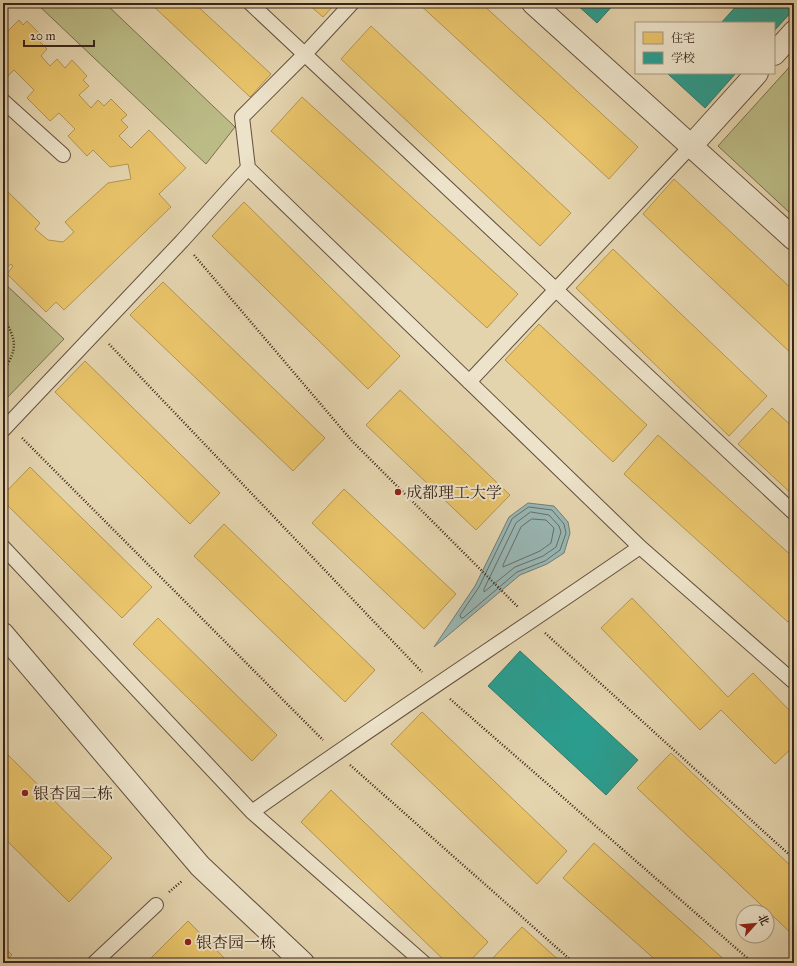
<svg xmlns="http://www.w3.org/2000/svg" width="797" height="966" font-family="'IM FELL Great Primer','Noto Serif SC',serif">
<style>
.green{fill:#bbbb86;stroke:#7a704f}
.water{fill:#98b6b3;stroke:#727c75}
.homes{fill:#e9c46a;stroke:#b49451}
.schools{fill:#2a9d8f;stroke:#2f796b}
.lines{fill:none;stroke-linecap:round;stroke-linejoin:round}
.shore{stroke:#696d66;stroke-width:1}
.service-casing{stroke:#64503e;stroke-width:16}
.minor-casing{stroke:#64503e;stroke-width:24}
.path{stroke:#3a2418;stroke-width:2.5;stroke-dasharray:1 2;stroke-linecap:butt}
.service{stroke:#ede3ca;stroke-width:14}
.minor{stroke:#ede3ca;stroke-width:22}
.poi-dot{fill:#8f2418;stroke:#ede3ca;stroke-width:1.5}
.labels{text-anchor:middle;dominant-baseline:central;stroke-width:4;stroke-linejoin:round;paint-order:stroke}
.poi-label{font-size:16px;fill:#3a2418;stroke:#ede3ca;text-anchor:start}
</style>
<rect width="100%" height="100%" fill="#e4d4ae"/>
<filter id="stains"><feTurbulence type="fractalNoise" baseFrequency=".005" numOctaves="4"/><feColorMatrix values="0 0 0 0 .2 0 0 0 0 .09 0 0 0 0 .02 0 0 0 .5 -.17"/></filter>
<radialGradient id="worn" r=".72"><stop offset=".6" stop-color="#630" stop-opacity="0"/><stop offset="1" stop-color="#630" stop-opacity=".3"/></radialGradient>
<path class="green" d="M36 3H105L235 127 206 164Z
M794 62V210L791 214 718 146Z
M3 282 64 339 3 402Z"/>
<path class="water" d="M528 503 554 506 568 522 570 533 564 553 547 564 520 575 434 647 475 586 509 517Z"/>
<path class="homes" d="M150 3H194L271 74 250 97Z
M307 3H336L323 17Z
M418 3H481L638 147 609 179Z
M19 20 23 25 27 21 42 36 38 40 47 49 41 56 50 66 57 59 65 68 72 60 87 76 83 80 89 86 79 95 91 108 98 100 104 106 111 99 127 115 121 120 128 127 119 136 131 148 149 130 186 168 159 194 171 207 64 310 56 302 46 312 7 274 13 266 11 264 3 271V198L8 192 40 223 35 229 48 240 63 242 74 232 65 222 108 183 131 179 128 164 110 167 93 150 87 156 68 136 75 129 59 113 50 121 27 98 34 90 14 70 7 77 3 73V32L5 34Z
M371 26 571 213 540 246 341 59Z
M302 97 518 294 487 328 271 131Z
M674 179 794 291V356L643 214Z
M244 202 400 356 368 389 212 236Z
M613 249 767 396 729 436 576 288Z
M163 282 325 438 293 471 130 315Z
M539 324 647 425 613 462 505 360Z
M85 361 220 493 190 524 55 392Z
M400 390 510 495 476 530 366 425Z
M772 408 794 428V496L738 444Z
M658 435 794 558V616L788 622 624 474Z
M30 467 152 587 122 618 3 501V495Z
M344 489 456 594 424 629 312 523Z
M224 524 375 670 345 702 194 556Z
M632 598 728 697 753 673 794 715V746L775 764 721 710 700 730 601 628Z
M158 618 277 735 252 761 133 644Z
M422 712 567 851 537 884 391 744Z
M3 750 112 858 69 902 3 837Z
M671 753 794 869V936L637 788Z
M331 790 488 942 468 963H447L301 822Z
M594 843 728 963H659L563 878Z
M188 921 229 963H146Z
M522 927 562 963H497L492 959Z
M3 946 12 955 4 963H3Z"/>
<path class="schools" d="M575 3H615L597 23Z
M739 3H794V9L774 31V23H721Z
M667 73H736L705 108Z
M520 651 638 760 606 795 488 686Z"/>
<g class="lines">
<path class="shore" d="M529 507 552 510 564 524 566 533 560 550 545 561 517 572 463 618H461L460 615 479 587 512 519Z
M531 512 549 515 559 526 561 532 556 547 543 556 515 567 484 592V589L516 523Z
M532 519 546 520 554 528 551 543 540 551 503 567V565L521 527Z"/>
<g class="service-casing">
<path id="service" d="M250 3 794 513
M3 101 63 155
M248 168 640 547 794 682
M469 382 691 146
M3 430 182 241 248 168 242 117 304 55 352 3
M3 547 252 812 424 963
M252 812C380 721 511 636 640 547
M94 963 156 905"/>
</g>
<g class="minor-casing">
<path id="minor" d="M533 3 794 239
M774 54 794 32
M691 146 757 73
M3 634 200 866 303 963"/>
</g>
<path class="path" d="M194 255 352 441 518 607
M3 316C16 341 19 346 3 372
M109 344 422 672
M22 438 323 740
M545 633 794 859
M450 699 753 963
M350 765 574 963
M169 892 182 881"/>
<use href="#service" class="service"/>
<use href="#minor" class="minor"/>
</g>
<g class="poi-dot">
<circle cx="398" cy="492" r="4"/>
<circle cx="25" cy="793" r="4"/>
<circle cx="188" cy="942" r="4"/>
</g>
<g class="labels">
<g class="poi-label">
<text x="406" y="492">成都理工大学</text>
<text x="33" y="793">银杏园二栋</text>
<text x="196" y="942">银杏园一栋</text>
</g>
</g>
<rect width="797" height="966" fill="none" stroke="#e4d4ae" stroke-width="16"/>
<rect x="4" y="4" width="789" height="958" fill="none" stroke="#3a2418" stroke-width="2"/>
<rect x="8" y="8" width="781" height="950" fill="none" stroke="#3a2418"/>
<rect x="635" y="22" width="140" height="52" fill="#ede3ca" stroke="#a59783"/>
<rect x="643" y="32" width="20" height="12" fill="#e9c46a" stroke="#a59783"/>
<text x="671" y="42" font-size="12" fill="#3a2418">住宅</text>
<rect x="643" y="52" width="20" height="12" fill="#2a9d8f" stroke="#a59783"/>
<text x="671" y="62" font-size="12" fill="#3a2418">学校</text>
<g transform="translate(755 924) rotate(63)"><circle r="19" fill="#ede3ca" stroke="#a59783"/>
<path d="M0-3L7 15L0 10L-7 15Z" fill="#8f2418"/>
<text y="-6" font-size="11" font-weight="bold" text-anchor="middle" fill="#3a2418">北</text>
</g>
<path d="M24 40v6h70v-6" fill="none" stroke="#3a2418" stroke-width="2"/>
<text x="30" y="40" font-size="12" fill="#3a2418" stroke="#ede3ca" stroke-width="3" paint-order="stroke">20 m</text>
<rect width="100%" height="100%" filter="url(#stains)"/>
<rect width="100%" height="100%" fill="url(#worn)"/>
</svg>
